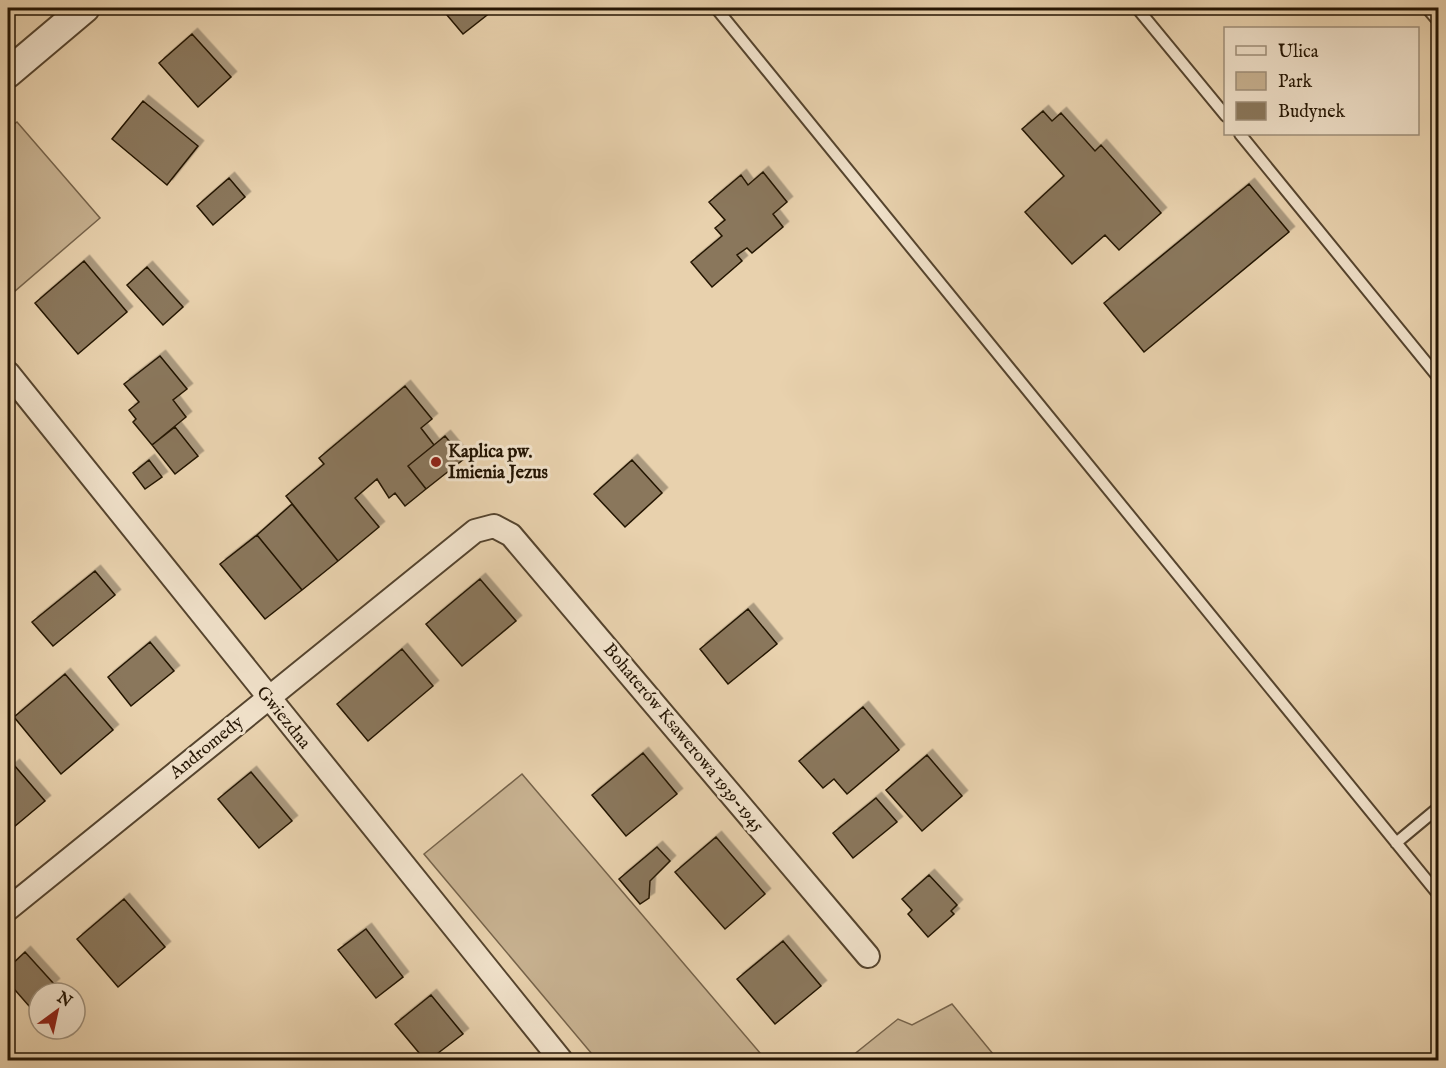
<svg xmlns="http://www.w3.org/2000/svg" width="1446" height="1068" font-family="'IM FELL English',serif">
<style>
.green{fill:#c7b190;stroke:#76634a;stroke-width:1.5}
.building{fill:#8a775b;stroke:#241503;stroke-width:1.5;filter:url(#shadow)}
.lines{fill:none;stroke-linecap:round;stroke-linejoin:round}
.service-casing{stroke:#55442e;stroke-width:14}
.minor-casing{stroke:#55442e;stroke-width:26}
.tertiary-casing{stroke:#55442e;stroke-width:32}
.service{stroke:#f0e1ca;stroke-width:10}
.minor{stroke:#f0e1ca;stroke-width:22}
.tertiary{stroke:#f0e1ca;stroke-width:28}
.poi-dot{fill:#8f2418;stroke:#f0e1ca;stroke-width:2}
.labels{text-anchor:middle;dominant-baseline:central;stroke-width:6;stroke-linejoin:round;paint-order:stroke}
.poi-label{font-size:18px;font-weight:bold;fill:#241503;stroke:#f0e1ca;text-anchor:start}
.street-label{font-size:18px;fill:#241503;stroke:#f0e1ca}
</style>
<defs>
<filter id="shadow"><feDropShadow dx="5.5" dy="-5.5" stdDeviation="0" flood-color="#0004"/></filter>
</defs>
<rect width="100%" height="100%" fill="#e8d1ad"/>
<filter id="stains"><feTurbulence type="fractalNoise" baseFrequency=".00333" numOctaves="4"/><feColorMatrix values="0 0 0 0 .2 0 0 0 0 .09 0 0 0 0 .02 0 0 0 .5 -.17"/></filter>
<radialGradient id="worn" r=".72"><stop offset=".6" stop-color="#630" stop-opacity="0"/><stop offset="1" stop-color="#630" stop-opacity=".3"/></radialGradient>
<path class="green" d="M17 122 100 218 8 297V129Z
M522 774 766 1060H597L424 854Z
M952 1004 998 1060H847L898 1019 912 1025Z"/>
<path class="building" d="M441 8H496L463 34Z
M192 34 231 77 198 107 159 63Z
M143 101 198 146 167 185 112 139Z
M1043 111 1052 121 1061 113 1095 151 1101 145 1161 213 1119 250 1105 235 1072 264 1025 212 1064 176 1022 129Z
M763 172 787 202 773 214 783 227 752 253 747 248 737 255 742 261 712 287 691 262 722 236 715 228 725 220 709 202 741 175 748 185Z
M229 178 245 197 213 225 197 206Z
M1249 184 1289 232 1144 352 1104 303Z
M84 261 127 312 78 354 35 303Z
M147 267 183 307 163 325 127 285Z
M160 356 187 389 173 400 186 417 152 445 133 422 136 419 129 410 139 402 124 384Z
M405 386 432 419 421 428 434 445 408 466 426 489 405 506 395 493 389 498 377 479 355 498 379 527 338 561 286 496 324 464 319 458Z
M175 427 198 456 175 474 152 445Z
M445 436 464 459 426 489 408 466Z
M149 460 162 477 145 489 133 473Z
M632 460 662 493 625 527 594 494Z
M292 504 338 561 302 590 257 535Z
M257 535 302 590 265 619 220 564Z
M95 571 115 595 53 646 32 622Z
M480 579 516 621 462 666 426 624Z
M748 609 777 644 728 684 700 649Z
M150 642 174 671 131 706 108 677Z
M402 649 433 686 368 741 337 704Z
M65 674 113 730 61 774 14 717Z
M863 707 899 750 847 794 834 779 823 788 799 761Z
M643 753 677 794 626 836 592 795Z
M927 755 962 796 922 831 886 790Z
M14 765 45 801 8 832V770Z
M251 772 292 821 259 848 218 799Z
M876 798 897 822 853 858 833 833Z
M716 837 765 894 725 929 675 872Z
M657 847 670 861 650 881 649 898 640 904 619 879Z
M929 875 957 905 951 911 954 914 928 937 908 914 912 910 902 899Z
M124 899 165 947 118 987 77 939Z
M366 929 403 977 376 998 338 950Z
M783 941 821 986 775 1024 737 979Z
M25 952 54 984 44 993H39V997L29 1006 8 982V968Z
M431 995 463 1034 429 1060H425L395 1024Z"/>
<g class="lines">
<g class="service-casing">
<path id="service" d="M716 8 1438 894
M1137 8 1226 116
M1427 8 1438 21
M1240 134 1438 377
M1396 843 1438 808"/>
</g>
<g class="minor-casing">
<path id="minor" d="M8 373 561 1060
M8 909 475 531 494 526 511 535 868 956"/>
</g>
<g class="tertiary-casing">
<path id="tertiary" d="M8 73 85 8"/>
</g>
<use href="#service" class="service"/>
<use href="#minor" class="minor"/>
<use href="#tertiary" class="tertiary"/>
</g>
<circle class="poi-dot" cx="436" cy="462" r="6"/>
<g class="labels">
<g class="poi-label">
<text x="448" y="452">Kaplica pw.<tspan x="448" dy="21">Imienia Jezus</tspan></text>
</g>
<g class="street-label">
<text transform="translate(283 718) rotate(51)">Gwiezdna</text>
<text transform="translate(683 738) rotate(50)">Bohaterów Ksawerowa 1939-1945</text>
<text transform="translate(207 748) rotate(-39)">Andromedy</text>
</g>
</g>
<rect width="1446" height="1068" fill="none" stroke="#e8d1ad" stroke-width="30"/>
<rect x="9" y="9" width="1428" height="1050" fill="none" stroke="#241503" stroke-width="3"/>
<rect x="15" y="15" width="1416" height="1038" fill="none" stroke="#241503" stroke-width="1.5"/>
<rect x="1224" y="27" width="195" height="108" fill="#f0e1ca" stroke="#9e8f7a" stroke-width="1.5"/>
<rect x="1236" y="46" width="30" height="9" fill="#f0e1ca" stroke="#9e8f7a" stroke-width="1.5"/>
<text x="1278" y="57" font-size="18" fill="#241503">Ulica</text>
<rect x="1236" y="72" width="30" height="18" fill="#c7b190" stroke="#9e8f7a" stroke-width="1.5"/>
<text x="1278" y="87" font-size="18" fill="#241503">Park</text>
<rect x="1236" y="102" width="30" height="18" fill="#8a775b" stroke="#9e8f7a" stroke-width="1.5"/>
<text x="1278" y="117" font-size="18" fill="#241503">Budynek</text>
<g transform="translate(57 1011) rotate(33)"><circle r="28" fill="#f0e1ca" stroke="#9e8f7a" stroke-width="1.5"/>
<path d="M0-4.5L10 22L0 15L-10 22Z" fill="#8f2418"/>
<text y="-9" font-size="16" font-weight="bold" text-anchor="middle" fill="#241503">N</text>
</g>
<rect width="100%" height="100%" filter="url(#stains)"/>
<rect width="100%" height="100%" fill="url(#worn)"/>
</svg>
